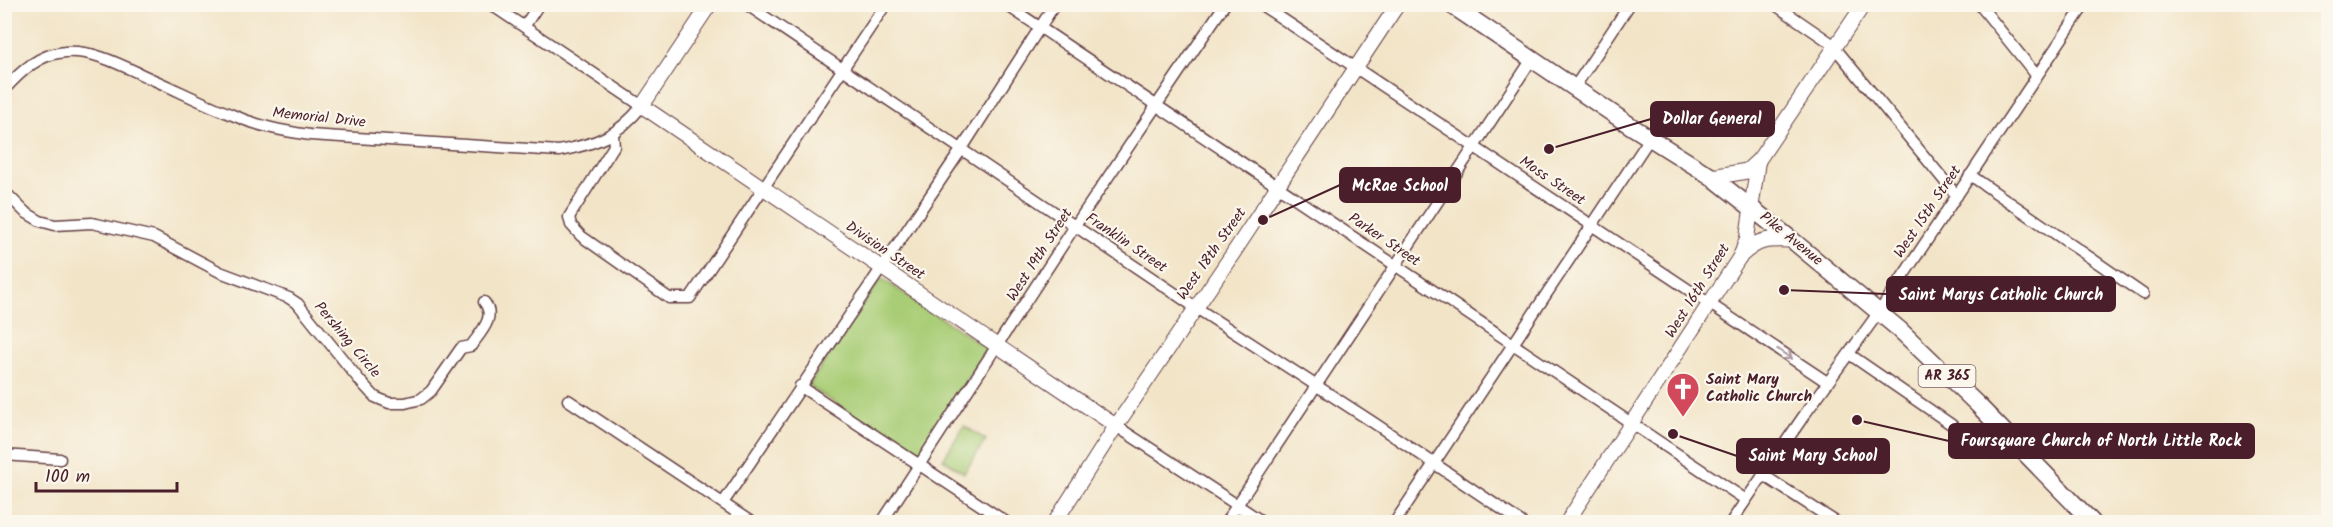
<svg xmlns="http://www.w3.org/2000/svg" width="2333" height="527" font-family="Kalam,sans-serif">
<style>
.green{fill:#a9cd76;stroke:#7a7650;stroke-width:1.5}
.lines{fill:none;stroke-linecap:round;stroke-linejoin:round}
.minor-casing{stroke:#633d42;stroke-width:13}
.tertiary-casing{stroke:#633d42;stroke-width:16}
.secondary-casing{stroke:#633d42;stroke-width:17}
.primary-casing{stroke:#633d42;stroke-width:19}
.minor{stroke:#fff;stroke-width:10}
.tertiary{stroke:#fff;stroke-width:14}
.secondary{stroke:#fff;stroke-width:15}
.primary{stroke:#fff;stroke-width:16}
.oneway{stroke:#ae9aa0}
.labels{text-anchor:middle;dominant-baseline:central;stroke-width:4.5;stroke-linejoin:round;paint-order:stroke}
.shield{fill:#fbf7ec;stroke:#7f6065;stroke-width:1.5}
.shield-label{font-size:14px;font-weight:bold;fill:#4a1f2b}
.street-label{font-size:15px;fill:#4a1f2b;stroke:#fbf7ec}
.poi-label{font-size:15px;font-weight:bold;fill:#4a1f2b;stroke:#fbf7ec;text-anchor:start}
.leader{fill:none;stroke:#4a1f2b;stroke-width:2}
.callout-dot{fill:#4a1f2b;stroke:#fbf7ec;stroke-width:2}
.callout{fill:#4a1f2b;stroke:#4a1f2b;stroke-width:2}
.callout-label{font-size:16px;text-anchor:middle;font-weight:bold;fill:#fff}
</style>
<rect width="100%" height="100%" fill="#fbf7ec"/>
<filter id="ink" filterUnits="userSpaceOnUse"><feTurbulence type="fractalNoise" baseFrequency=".0167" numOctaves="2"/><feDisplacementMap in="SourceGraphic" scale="12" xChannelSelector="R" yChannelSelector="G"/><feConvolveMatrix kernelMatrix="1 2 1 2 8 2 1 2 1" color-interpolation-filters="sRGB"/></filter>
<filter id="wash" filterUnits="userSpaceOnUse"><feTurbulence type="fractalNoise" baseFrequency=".008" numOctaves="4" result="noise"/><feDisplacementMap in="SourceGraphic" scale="24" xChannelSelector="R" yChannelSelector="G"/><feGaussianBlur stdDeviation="1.35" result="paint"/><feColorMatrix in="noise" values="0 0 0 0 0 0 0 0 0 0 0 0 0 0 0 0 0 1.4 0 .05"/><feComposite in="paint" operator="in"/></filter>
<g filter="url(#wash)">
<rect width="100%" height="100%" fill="#f2e4c7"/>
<path class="green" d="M881 278 985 347 986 351 919 453 916 455 811 388 810 383Z
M964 426 986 440 964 473 943 459Z"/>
</g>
<g filter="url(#ink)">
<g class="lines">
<g class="minor-casing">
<path id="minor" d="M746 4 1195 307 1374 423 1521 522
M1005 4 1746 500
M1260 4 1827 382
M1774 4 1831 43 1957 196
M1979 4 2037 76
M524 27 539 4
M1574 88 1630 4
M4 90C21 71 39 54 65 52 94 50 121 65 147 77 175 89 202 103 230 114 257 126 282 131 310 135L559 151C596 144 618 136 642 106L490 4
M613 135 614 146 569 217 571 225 581 236 669 298H690L886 4
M1970 175 2143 294
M4 191 25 212 40 221 55 225 92 223 154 237 220 272 289 298 298 304 361 382 375 397 389 403H405L421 399 431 391 461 348 471 346C480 333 497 317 484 302
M1849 354 1952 425
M800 386 1006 522
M568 400 751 522
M1116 426 1263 522
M4 455 60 459
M1763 475 1836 522
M723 503 961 150 1055 4
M882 522 1075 226 1225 4
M1226 522 1532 59
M1395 522 1650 138
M1731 522 1805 414 1879 312 2085 4"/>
</g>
<g class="tertiary-casing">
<path id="tertiary" d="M710 4 642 106 1116 426
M1055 522 1116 426 1234 252 1398 4
M1567 522 1741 255 1747 238 1758 161 1864 4"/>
</g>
<g class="secondary-casing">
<path id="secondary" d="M1712 177 1747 171 1758 161
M1741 255C1759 238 1769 239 1792 240"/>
</g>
<g class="primary-casing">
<path id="primary" d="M1450 4 1634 128 1712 177 1792 240 1900 330 1978 405 2092 522"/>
</g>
<use href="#minor" class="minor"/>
<use href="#tertiary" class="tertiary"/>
<use href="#secondary" class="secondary"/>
<use href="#primary" class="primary"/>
</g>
<defs><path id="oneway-shaft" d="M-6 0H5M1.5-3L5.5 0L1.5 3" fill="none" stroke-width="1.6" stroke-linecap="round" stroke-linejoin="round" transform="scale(1.5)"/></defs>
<use class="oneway" href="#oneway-shaft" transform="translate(1785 354) rotate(34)"/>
</g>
<defs>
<g id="church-pin" transform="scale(1.725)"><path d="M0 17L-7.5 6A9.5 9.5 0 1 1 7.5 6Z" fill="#d1495b" stroke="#fbf7ec"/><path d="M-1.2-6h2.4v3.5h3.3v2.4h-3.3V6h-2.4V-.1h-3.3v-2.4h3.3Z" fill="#fff"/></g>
</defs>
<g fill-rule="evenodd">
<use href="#church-pin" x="1683" y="389"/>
</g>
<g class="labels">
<rect class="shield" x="1918.5" y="365" width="57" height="22" rx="4.5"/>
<g class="shield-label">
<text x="1947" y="376">AR 365</text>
</g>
<g class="street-label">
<text transform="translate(319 118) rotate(6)">Memorial Drive</text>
<text transform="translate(1552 181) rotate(34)">Moss Street</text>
<text transform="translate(1928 212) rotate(-56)">West 15th Street</text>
<text transform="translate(1791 239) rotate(39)">Pike Avenue</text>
<text transform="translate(1384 240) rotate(34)">Parker Street</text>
<text transform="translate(1126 243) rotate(34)">Franklin Street</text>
<text transform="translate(885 251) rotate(34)">Division Street</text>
<text transform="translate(1212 254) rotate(-55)">West 18th Street</text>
<text transform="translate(1040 255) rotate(-57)">West 19th Street</text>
<text transform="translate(1698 291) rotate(-58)">West 16th Street</text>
<text transform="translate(347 340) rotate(50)">Pershing Circle</text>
</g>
<g class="poi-label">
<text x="1706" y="380">Saint Mary<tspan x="1706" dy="17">Catholic Church</tspan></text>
</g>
</g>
<path class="leader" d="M1549 149L1651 119M1263 220L1340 185M1784 290L1887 294M1857 420L1949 441M1673 434L1737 456"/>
<g class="callout-dot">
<circle cx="1549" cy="149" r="6"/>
<circle cx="1263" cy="220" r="6"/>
<circle cx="1784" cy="290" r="6"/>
<circle cx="1857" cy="420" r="6"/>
<circle cx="1673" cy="434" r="6"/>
</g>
<g class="callout">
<rect x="1651" y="102" width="123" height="34" rx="6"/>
<rect x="1340" y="168" width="120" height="34" rx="6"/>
<rect x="1887" y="277" width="228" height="34" rx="6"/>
<rect x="1949" y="424" width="305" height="34" rx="6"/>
<rect x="1737" y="439" width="152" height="34" rx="6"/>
</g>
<g class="callout-label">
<text x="1712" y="124">Dollar General</text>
<text x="1400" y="191">McRae School</text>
<text x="2001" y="300">Saint Marys Catholic Church</text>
<text x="2101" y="446">Foursquare Church of North Little Rock</text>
<text x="1813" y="461">Saint Mary School</text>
</g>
<rect width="2333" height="527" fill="none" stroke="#fbf7ec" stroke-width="24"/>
<path d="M36 482v9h141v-9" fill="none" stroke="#4a1f2b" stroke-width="3"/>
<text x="45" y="482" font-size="18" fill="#4a1f2b" stroke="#fbf7ec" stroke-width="4.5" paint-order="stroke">100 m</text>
</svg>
